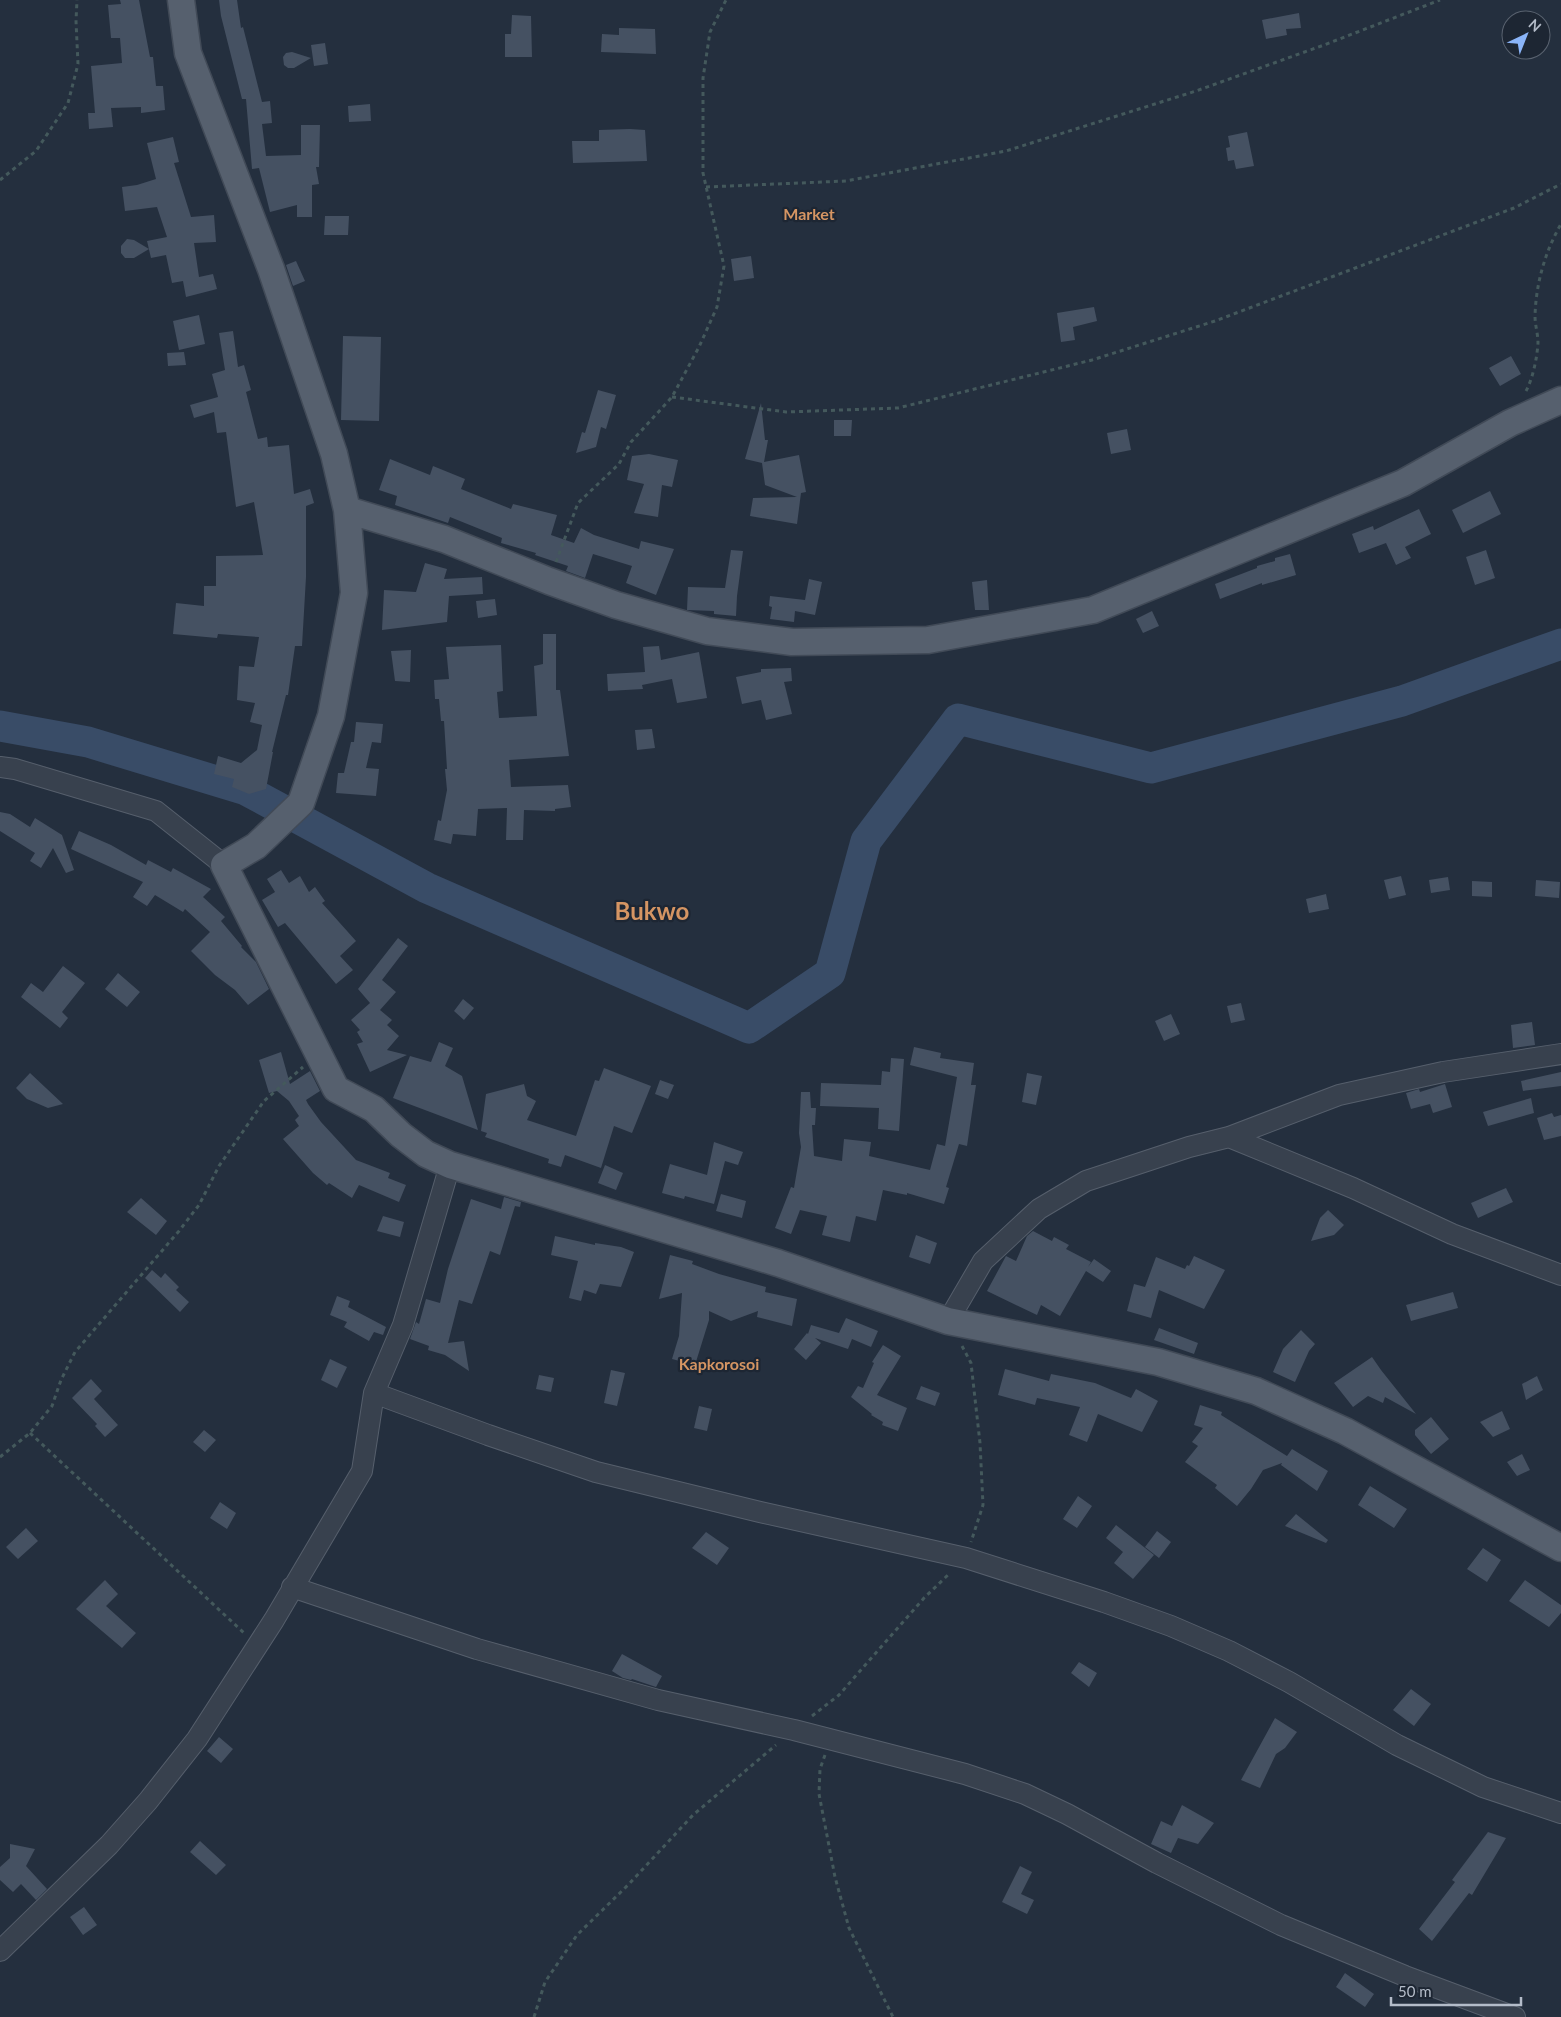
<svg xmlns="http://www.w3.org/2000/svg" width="1561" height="2017" font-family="Lato,sans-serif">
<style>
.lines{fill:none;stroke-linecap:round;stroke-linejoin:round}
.river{stroke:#394c67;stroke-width:31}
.building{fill:#455162}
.minor-casing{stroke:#565f6c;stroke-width:22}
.major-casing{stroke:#414a57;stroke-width:29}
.path{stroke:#44595c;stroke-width:3;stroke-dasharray:4 4;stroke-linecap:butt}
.minor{stroke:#38414e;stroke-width:20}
.major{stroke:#56606e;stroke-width:26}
.labels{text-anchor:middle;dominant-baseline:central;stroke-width:4.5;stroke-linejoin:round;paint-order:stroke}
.quarter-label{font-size:16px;font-weight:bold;fill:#d59563;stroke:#1d2633}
.town-label{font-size:24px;font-weight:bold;fill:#d59563;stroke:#1d2633}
</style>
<rect width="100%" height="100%" fill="#242f3e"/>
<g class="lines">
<path class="river" d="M0 726 88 742 246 790 427 888 749 1028 830 973 866 841 958 719 1151 768 1402 701 1561 644"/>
</g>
<path class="building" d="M120 0H139L150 57H153L156 86H163L165 110 141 113V107L111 108 113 127 89 129 88 113H95L91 66 122 63 120 38H111L108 5 121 4Z
M219 0H237L241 28 243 27 262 102 270 101 272 123 262 124 266 156 301 155V125H320L319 167H316L319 184 312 185V217H297V205L270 212 259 168 252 169 246 99H242L221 16Z
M1299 13 1301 28 1286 29 1287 35 1266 39 1262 20Z
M512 15 531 16 532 57H505V34H511Z
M619 28 655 29 656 54 601 52 602 34 619 35Z
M325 43 328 64 314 66 311 45Z
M292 52 311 58 294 68H288L284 65 283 57 286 53Z
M370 104 371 121 349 122 348 106Z
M630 129 645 130 647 161 573 163 572 141H599V130Z
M1247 132 1254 166 1236 169 1234 160 1228 161 1226 148 1230 147 1228 136Z
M173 137 179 162 174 163 191 217 214 215 216 242 194 243 199 277 213 274 217 289 186 297 183 281 172 283 166 255 151 258 147 241 167 237 157 207 125 211 122 187 137 185 156 179 147 143Z
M325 216H349L348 235H324Z
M127 239 134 240 149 249 134 258H125L121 253V246Z
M751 256 754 278 734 281 731 259Z
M296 261 305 281 293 286 286 265Z
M1094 307 1097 321 1073 327 1075 340 1061 342 1057 313Z
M199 315 205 344 179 350 173 321Z
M233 331 238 367 244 365 251 390 246 392 258 439 267 437 268 447 289 445 294 494 310 489 314 503 306 506V577L302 646H295L288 695H286L272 752H273L266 789 249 794 232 787 234 779 214 774 218 756 241 763 257 750 262 725 250 722 255 703 237 700 239 666 254 667 259 637 218 634 217 638 173 634 176 603 204 606V586H216V556L263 555 254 502 236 507 226 432 217 433 214 412 194 418 190 405 218 397 212 374 225 370 219 333Z
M343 336 381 337 379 421 341 420Z
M184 352 186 365 168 366 167 353Z
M1511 356 1521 374 1500 386 1489 368Z
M598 390 616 395 606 429 601 427 596 447 576 453 582 432 585 433Z
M761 403 765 440H768L764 462 799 455 806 492 801 493 797 524 750 516 753 498 797 497 765 485 762 463 745 459Z
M834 420H852L851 436H834Z
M1127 429 1131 450 1111 454 1107 433Z
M649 454 678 460 672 487 662 485 658 517 634 513 644 484 627 480 632 456Z
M390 459 430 475 433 466 465 479 461 489 511 509 513 504 557 515 551 535 574 543 581 528 594 535 639 549 641 541 674 549 656 595 626 583 632 566 593 554 585 578 566 571 568 566 535 555 536 553 501 543 502 538 450 517 448 523 395 505 397 496 379 490Z
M1490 491 1501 514 1463 533 1452 510Z
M1419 509 1431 534 1405 547 1411 558 1396 565 1386 543 1359 553 1352 534 1373 526 1374 530Z
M731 550 743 551 737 596 736 616 714 614V611L687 610 688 587 725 588Z
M1486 550 1495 578 1475 585 1466 557Z
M1290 554 1296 575 1262 585V583L1220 599 1215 584 1257 568V566L1275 561V558Z
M425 563 447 569 444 579 482 577 483 594 449 596 447 622 382 630 384 590 416 592Z
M809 579 822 582 815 615 795 611 794 622 770 619 772 607 769 606 770 596 805 600Z
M987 580 989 610H975L972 582Z
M495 599 497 615 478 618 476 601Z
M1152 611 1159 626 1143 633 1136 619Z
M543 634H556V690H560L569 756 509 760 511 787 568 785 571 807 555 809V811L524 810 523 840H506L507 808 478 809 476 836 453 834 451 844 434 840 438 820 441 821 447 790 445 769H447L444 721H441L439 699H435L434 680 449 679 446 647 501 645 503 691 497 692 499 718 537 716 534 666 543 664Z
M659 646 661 660 699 652 707 698 677 703 672 679 642 685 643 689 608 691 607 674 645 672 643 647Z
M411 650 410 682 395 681 391 651Z
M791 668 792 681 784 682 792 714 766 720 761 700 742 704 736 677 761 672V669Z
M356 722 383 724 381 743 372 742 366 768 379 769 376 796 336 793 338 773H344L351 742H354Z
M652 729 655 748 637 750 635 730Z
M0 812 10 814 30 827 35 818 62 835 74 870 66 873 53 848 41 868 30 861 35 853 0 831Z
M79 831 111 845 146 865 148 860 171 872 173 868 211 889 203 897 225 917 221 921 242 946 241 947 256 962 269 989 248 1005 235 990 215 975 191 951 210 932 185 909 183 912 155 895 147 906 133 897 143 882 71 849Z
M281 870 289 883 300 876 309 892 315 887 325 901 322 903 356 941 340 956 353 970 336 984 285 923 278 927 262 900 275 892 267 879Z
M1401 876 1406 895 1389 899 1384 880Z
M1448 877 1450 890 1431 893 1429 880Z
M1536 880 1560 882 1559 898 1535 896Z
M1472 881 1492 882V897L1472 896Z
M1326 894 1329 909 1309 913 1306 899Z
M398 938 408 946 382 980 396 992 380 1010 392 1020 387 1025 399 1036 387 1050 407 1055 370 1072 357 1044 363 1042 357 1032 360 1030 351 1020 370 1003 358 989Z
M63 966 85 983 62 1012 68 1018 60 1028 21 997 31 983 43 992Z
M118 973 140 992 127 1007 105 989Z
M463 999 474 1008 464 1020 454 1011Z
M1241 1003 1245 1020 1231 1023 1227 1006Z
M1171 1014 1180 1034 1164 1041 1155 1021Z
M1532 1022 1535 1045 1513 1048 1511 1025Z
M439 1042 453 1048 445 1066 462 1076 478 1130 393 1098 410 1056 431 1062Z
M914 1047 941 1053 940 1058 974 1063 971 1085H976L967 1146 959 1144 946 1187 949 1188 944 1204 907 1193V1195L883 1190 876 1221 856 1216 850 1242 822 1235 827 1216 800 1210 791 1234 775 1228 791 1187 794 1188 801 1147 799 1133 801 1092H810L811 1108H816L815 1125H812L814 1156 842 1161 844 1139 871 1142 869 1156 930 1170 937 1144 945 1146 957 1077 910 1065Z
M281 1052 290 1084 310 1071 320 1091 306 1100 308 1104 321 1122 356 1160 390 1173 388 1178 406 1185 399 1202 359 1185 352 1198 329 1183 327 1185 313 1173 283 1139 299 1126 295 1120 299 1116 289 1101 277 1091 269 1093 259 1060Z
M891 1058 904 1059 899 1131 878 1129 879 1108 820 1106 821 1083 881 1085 882 1071 890 1072Z
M604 1068 651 1086 632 1133 614 1126 601 1168 565 1155 561 1167 548 1163 549 1159 485 1137 487 1133 481 1131 486 1094 524 1084 527 1096 536 1101 527 1120 576 1136 595 1080 599 1081Z
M1561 1072V1086L1523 1091 1521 1081Z
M30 1073 63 1104 48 1108 27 1099 16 1088Z
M1027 1073 1042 1076 1036 1105 1022 1102Z
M660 1080 674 1085 668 1099 655 1094Z
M1445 1084 1452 1107 1433 1113 1430 1104 1411 1109 1406 1093 1419 1089 1420 1092Z
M1531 1098 1534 1113 1488 1126 1483 1112Z
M1552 1113 1554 1117 1561 1115V1136L1544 1140 1537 1118Z
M714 1142 743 1152 738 1165 725 1161 714 1204 685 1196 684 1199 662 1193 670 1164 707 1175Z
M605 1165 623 1173 616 1190 598 1183Z
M1506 1188 1513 1202 1478 1218 1471 1203Z
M721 1194 746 1201 742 1218 716 1211Z
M504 1197 521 1202 520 1207 515 1206 500 1255 490 1251 472 1304 459 1300 448 1343 464 1341 469 1371 445 1355 428 1350 429 1346 410 1339 416 1322 419 1324 426 1299 440 1303 448 1269 471 1199 501 1209Z
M141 1198 167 1221 156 1235 127 1212Z
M1328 1210 1344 1225 1334 1235 1311 1241 1320 1218Z
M383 1216 404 1222 400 1237 377 1231Z
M1033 1231 1052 1241 1054 1237 1069 1245 1066 1249 1091 1262 1088 1267 1094 1259 1111 1271 1103 1282 1086 1271 1060 1316 1041 1305 1037 1315 987 1291 1006 1256 1016 1261 1027 1236Z
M916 1235 937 1243 930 1264 909 1257Z
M555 1236 595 1245V1243L621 1247 634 1252 621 1287 600 1284 596 1294 584 1290 581 1301 569 1298 578 1261 551 1255Z
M670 1255 693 1261 692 1264 719 1274 766 1287 765 1292 797 1299 792 1326 757 1317 758 1311 731 1321 709 1311V1320L695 1365 672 1359 679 1336 682 1293 659 1299Z
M1194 1256 1225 1270 1204 1309 1159 1290 1151 1318 1127 1311 1134 1284 1145 1287 1156 1257 1185 1269 1187 1265 1189 1266Z
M152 1270 161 1278 165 1273 179 1287 176 1290 189 1302 180 1312 145 1278Z
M1453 1292 1458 1308 1411 1321 1406 1305Z
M337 1296 350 1301 348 1307 386 1327 383 1335 374 1332 369 1341 344 1327 347 1322 330 1315Z
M846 1318 878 1331 871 1347 852 1339 848 1349 815 1338 821 1343 806 1360 794 1349 807 1333 808 1334 811 1325 839 1333Z
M1159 1328 1198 1343 1194 1354 1154 1340Z
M1301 1330 1315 1344 1309 1351 1295 1382 1273 1372 1283 1349Z
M883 1345 901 1356 877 1395 907 1408 898 1431 882 1425 883 1422 871 1415 872 1414 851 1397 858 1386 863 1388 874 1363 872 1362Z
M1372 1357 1381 1370 1416 1414 1385 1397 1383 1403 1368 1396 1353 1407 1334 1383Z
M330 1359 347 1367 337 1388 321 1380Z
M1005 1369 1049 1381 1051 1374 1095 1383 1131 1398 1136 1389 1158 1401 1142 1432 1098 1414 1087 1442 1069 1435 1080 1407 1037 1398 1035 1405 998 1395Z
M611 1370 625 1373 617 1406 604 1403Z
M539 1375 554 1378 551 1392 536 1389Z
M1537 1376 1543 1390 1526 1400 1522 1384Z
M91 1379 102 1391 94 1399 118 1425 105 1437 95 1426 97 1424 72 1398Z
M921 1386 940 1393 935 1406 916 1399Z
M1200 1405 1222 1412 1221 1415 1287 1456 1292 1449 1328 1471 1317 1491 1281 1465 1282 1463 1263 1470 1251 1489 1237 1506 1215 1488 1217 1485 1185 1462 1198 1446 1192 1442 1203 1428 1194 1425Z
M699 1406 712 1409 707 1431 694 1428Z
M1502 1411 1510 1429 1493 1437 1480 1422Z
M1431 1417 1449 1439 1431 1454 1415 1435V1430Z
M204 1430 216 1440 205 1452 193 1442Z
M1522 1454 1530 1470 1517 1476 1507 1462Z
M1370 1486 1407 1509 1394 1528 1358 1505Z
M1078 1496 1092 1506 1077 1528 1063 1519Z
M220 1502 236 1513 227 1529 210 1518Z
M1296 1514 1328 1540 1326 1543 1285 1526Z
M1116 1525 1154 1555 1133 1579 1114 1563 1123 1552 1106 1538Z
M26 1528 38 1541 18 1559 6 1547Z
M1157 1531 1171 1542 1159 1558 1145 1547Z
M706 1532 729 1548 717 1565 692 1548Z
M1483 1548 1501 1560 1487 1582 1467 1569Z
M105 1580 118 1594 106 1606 136 1633 122 1648 76 1609Z
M1525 1580 1561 1605V1613L1549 1627 1509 1601Z
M622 1654 662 1676 656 1687 632 1679 631 1680 623 1678 612 1671Z
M1079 1662 1097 1673 1089 1687 1071 1673Z
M1411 1689 1431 1704 1414 1726 1393 1710Z
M1275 1718 1297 1732 1285 1748 1276 1754 1260 1788 1241 1780Z
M219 1737 233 1749 221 1763 207 1751Z
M1182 1805 1214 1823 1198 1844 1178 1838 1171 1853 1151 1844 1161 1821 1172 1826Z
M1488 1832 1506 1838 1472 1895 1469 1893 1432 1941 1419 1929 1455 1882 1452 1880Z
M200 1841 226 1865 216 1875 190 1852Z
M10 1844 35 1849 26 1866 47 1889 36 1900 21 1884 13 1892 0 1880V1867L10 1858Z
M1020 1866 1032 1872 1021 1894 1034 1900 1027 1914 1002 1902Z
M84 1907 97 1925 83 1935 70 1917Z
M1345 1973 1374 1994 1365 2007 1336 1987Z"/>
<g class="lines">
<g class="minor-casing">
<path id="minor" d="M0 767 15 769 156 811 224 865
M1229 1137 1353 1188 1452 1234 1561 1275
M948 1321 983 1261 1039 1209 1086 1181 1189 1147 1229 1137 1339 1095 1443 1072 1561 1054
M374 1393 488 1435 596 1472 760 1512 966 1558 1104 1602 1171 1626 1229 1651 1289 1682 1397 1745 1483 1787 1561 1813
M292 1587 477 1649 658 1700 794 1730 965 1774 1025 1794 1067 1814 1157 1863 1281 1925 1405 1976 1515 2017
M0 1951 109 1845 148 1801 197 1739 274 1620 362 1471 374 1393 403 1325 450 1165"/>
</g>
<g class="major-casing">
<path id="major" d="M181 0 188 53 271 269 334 454 347 510 354 593 331 716 301 803 256 846 224 865 336 1089 374 1109 401 1135 426 1154 450 1165 778 1263 948 1321 1158 1362 1256 1391 1345 1431 1561 1548
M347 510 444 539 549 581 616 605 707 631 792 642 928 640 1093 610 1403 483 1510 423 1561 400"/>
</g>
<path class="path" d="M0 180 36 151 68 103 78 64 76 21 77 0
M706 187 846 181 1006 151 1196 91 1324 45 1440 0
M1526 391C1533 378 1537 358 1538 343 1538 334 1535 325 1535 316 1536 283 1545 252 1561 224
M672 397 786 412 898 408 1092 360 1215 321 1514 208 1561 184
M556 562 578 503 619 464 631 442 672 397 699 347 717 307 724 266 703 173V78L710 32 726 0
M962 1346 971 1363 980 1443 983 1505 971 1542
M30 1433 244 1633
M0 1457 30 1433 52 1406 61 1380 75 1352 179 1231 199 1205 219 1166 264 1101 303 1067
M812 1716 839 1695 924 1598 950 1573
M825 1755 820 1769 819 1794 835 1877 849 1928 893 2017
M534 2017 545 1982 577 1935 629 1884 693 1815 776 1745"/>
<use href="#minor" class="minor"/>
<use href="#major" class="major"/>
</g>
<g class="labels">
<g class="quarter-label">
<text x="809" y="213">Market</text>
<text x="719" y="1363">Kapkorosoi</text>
</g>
<g class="town-label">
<text x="652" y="910">Bukwo</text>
</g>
</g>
<g transform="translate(1526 35) rotate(43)"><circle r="24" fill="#1d2633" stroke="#59626f"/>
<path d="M0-4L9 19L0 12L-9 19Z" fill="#8ab4f8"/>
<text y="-8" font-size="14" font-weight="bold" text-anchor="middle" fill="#b4bcc9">N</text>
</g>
<path d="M1391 1997v8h130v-8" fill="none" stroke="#b4bcc9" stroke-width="2.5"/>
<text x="1398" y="1997" font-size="15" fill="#b4bcc9" stroke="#1d2633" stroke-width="4" paint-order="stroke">50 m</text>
</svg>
